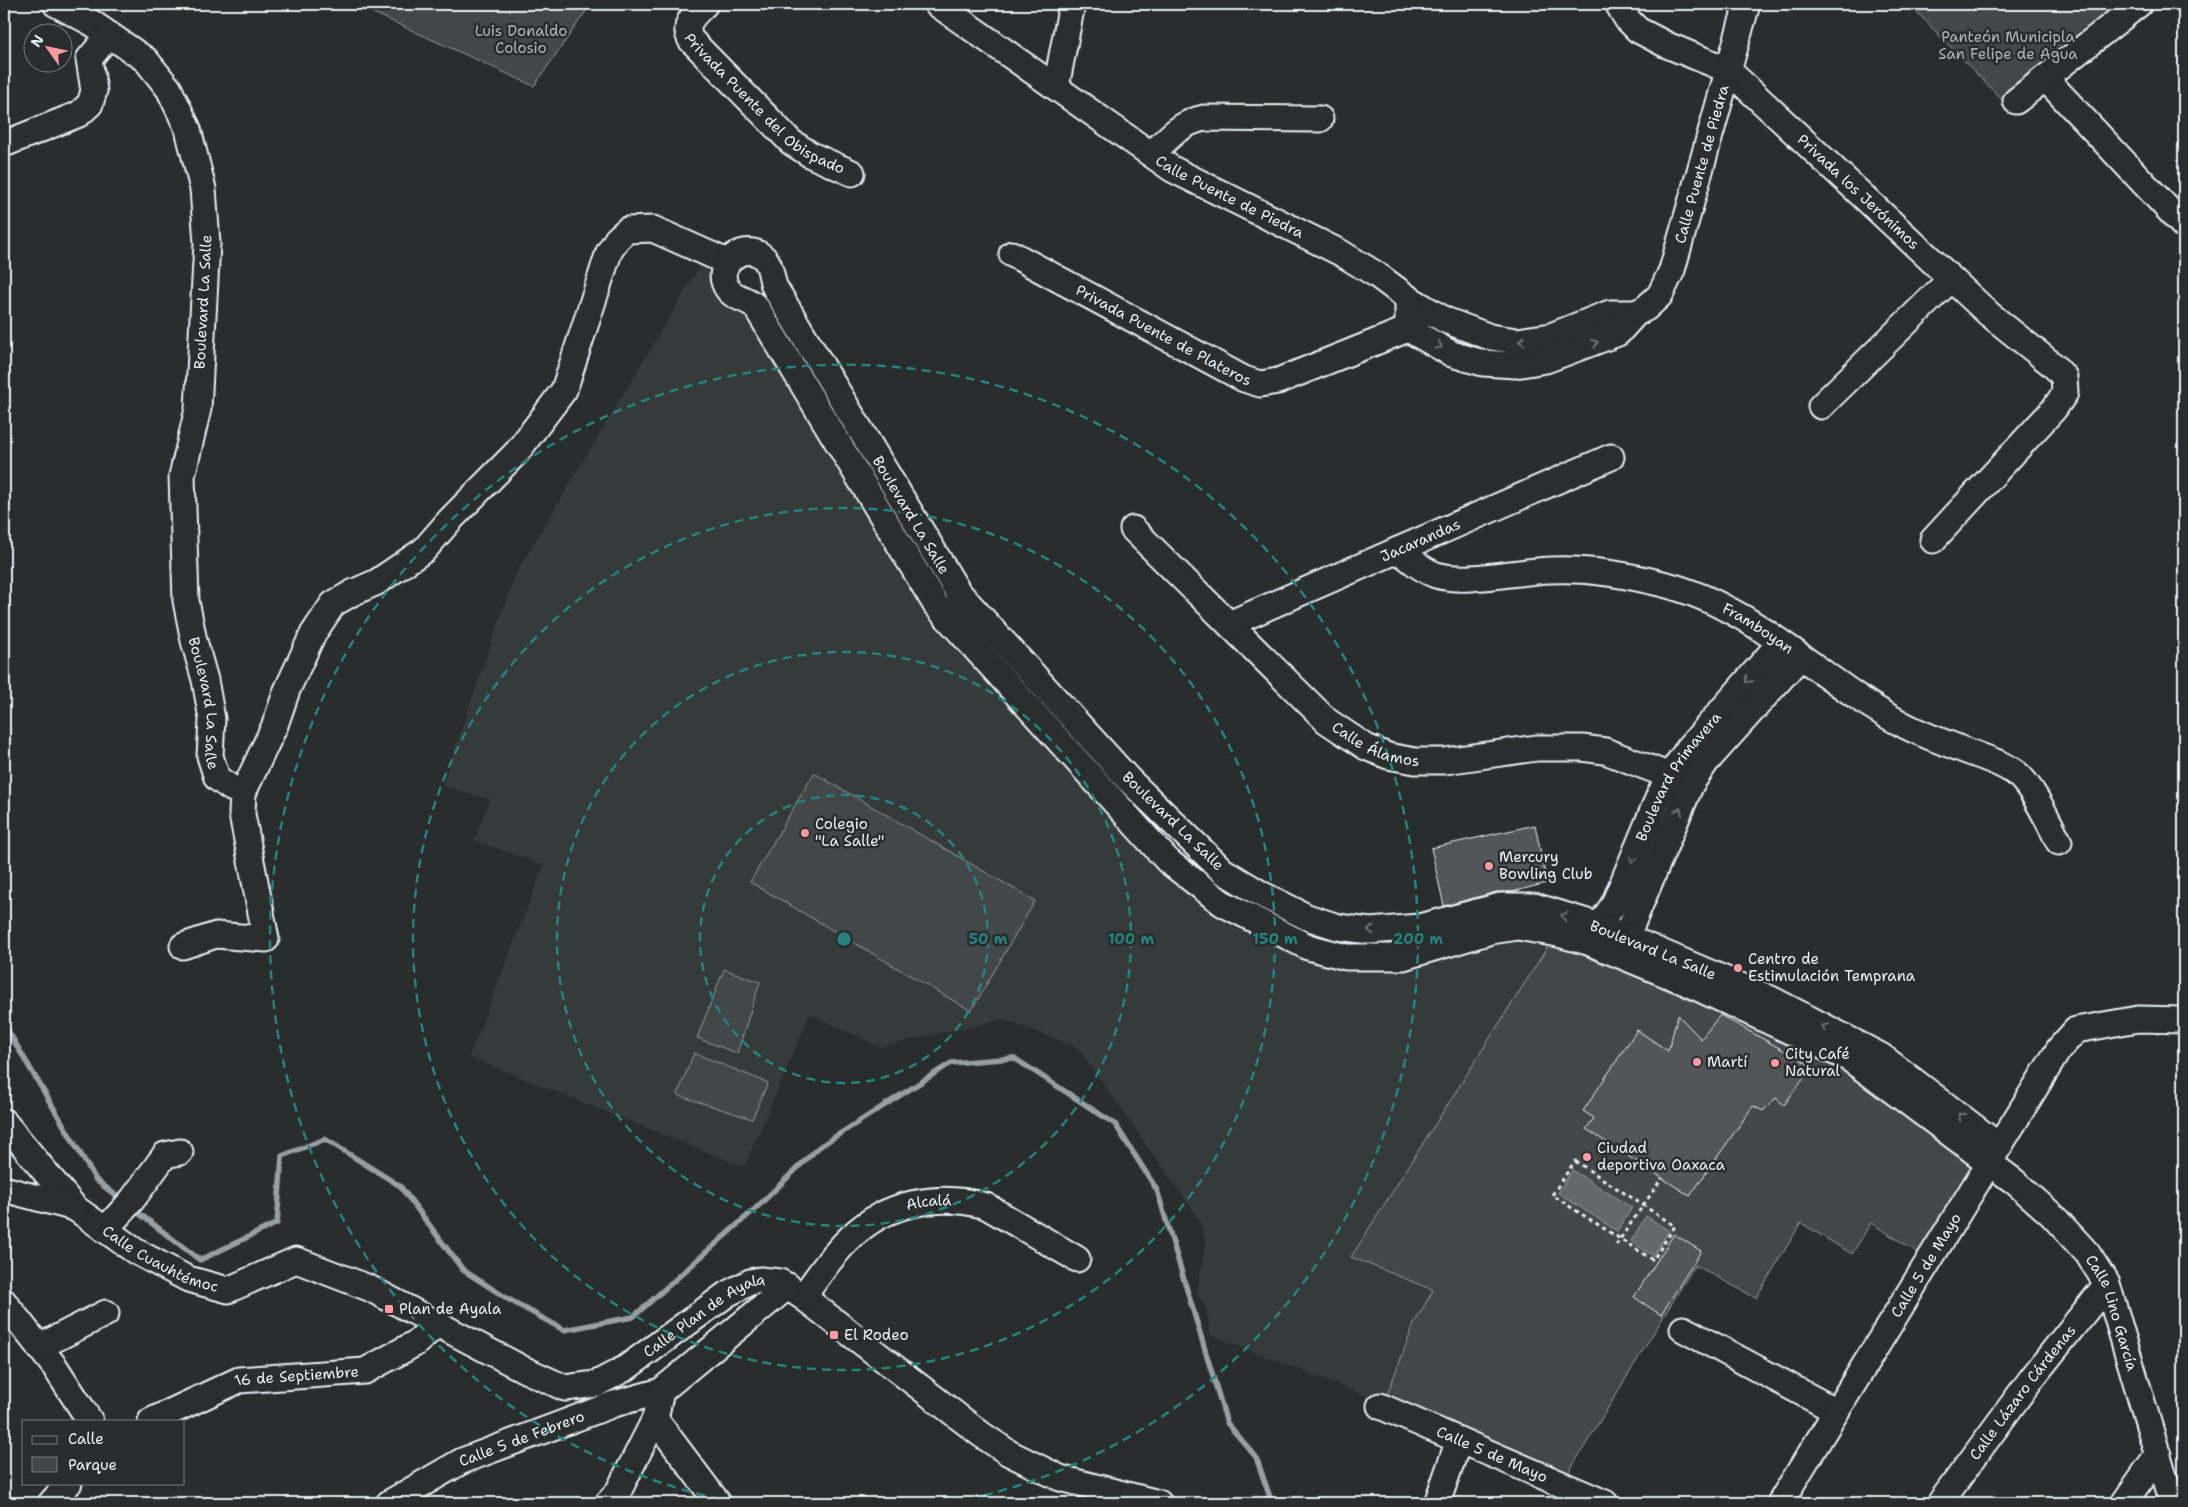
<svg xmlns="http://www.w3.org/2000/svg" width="2188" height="1507" font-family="'Shantell Sans',sans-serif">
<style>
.built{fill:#363a3b}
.green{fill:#424648;stroke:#959ca0}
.water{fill:#63686b;stroke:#989fa3}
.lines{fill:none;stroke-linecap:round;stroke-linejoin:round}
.stream{stroke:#989fa3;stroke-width:5.5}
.building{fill:#535759;stroke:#e8f1f8}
.minor-casing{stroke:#e8f1f8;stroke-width:29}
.path{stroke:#e8f1f8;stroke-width:3;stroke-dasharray:4 4;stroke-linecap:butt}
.minor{stroke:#2a2d2e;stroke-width:25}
.oneway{stroke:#6c7275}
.ring{fill:none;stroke:#25827c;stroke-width:2.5;stroke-dasharray:9 6}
.poi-dot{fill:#ff9aa2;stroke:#2a2d2e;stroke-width:2}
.labels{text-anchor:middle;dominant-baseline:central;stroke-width:5;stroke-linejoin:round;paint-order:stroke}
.park-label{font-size:15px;fill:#aeb5ba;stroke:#2a2d2e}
.street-label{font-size:15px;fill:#e8f1f8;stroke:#2a2d2e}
.poi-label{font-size:15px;fill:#e8f1f8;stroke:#2a2d2e;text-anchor:start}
.centre{fill:#25827c;stroke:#2a2d2e;stroke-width:2.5}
.ring-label{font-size:15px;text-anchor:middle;font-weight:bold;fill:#25827c;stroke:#2a2d2e;stroke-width:5;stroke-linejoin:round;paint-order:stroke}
</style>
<rect width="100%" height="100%" fill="#2a2d2e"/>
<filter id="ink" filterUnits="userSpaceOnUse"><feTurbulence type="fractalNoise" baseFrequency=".02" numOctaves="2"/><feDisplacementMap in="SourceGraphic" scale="10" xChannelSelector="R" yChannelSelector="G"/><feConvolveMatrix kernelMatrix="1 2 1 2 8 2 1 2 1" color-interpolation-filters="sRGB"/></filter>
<g filter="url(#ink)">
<path class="built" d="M700 266 711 269 712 287 720 300 745 316 909 589 928 614 963 655 1099 800 1286 946 1326 965 1352 971 1386 970 1498 938 1552 940 1351 1257 1433 1290 1414 1324 1384 1403 1211 1335 1206 1308 1197 1294 1206 1242 1199 1219 1077 1047 1002 1019 880 1047 810 1014 744 1167 469 1057 544 865 474 840 490 800 442 785 515 575Z"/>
<path class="green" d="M354 4H591L534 86Z
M1909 4H2123L2005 103Z
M814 773 1035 901 971 1011 750 882Z
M1552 940 1610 956 1868 1080 1976 1167 1922 1255 1871 1223 1852 1254 1801 1223 1756 1298 1695 1265 1567 1475 1387 1395 1414 1324 1433 1290 1351 1257Z
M724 969 760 982 737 1053 697 1038Z
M694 1053 768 1083 752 1119 677 1095Z"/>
<path class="water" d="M1572 1170 1632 1208 1617 1231 1558 1193Z
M1646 1216 1669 1231 1653 1256 1631 1241Z"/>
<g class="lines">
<path class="stream" d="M4 1024 96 1180 123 1201
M132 1208 200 1260 277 1223 282 1156 325 1139 400 1186 463 1270 508 1299 564 1330 633 1317 755 1209 819 1147 951 1063 1014 1058 1115 1124 1157 1190 1227 1423 1256 1457 1272 1503"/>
</g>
<path class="building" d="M1535 825 1547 883 1512 892H1496L1444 906 1431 848Z
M1678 1015 1701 1039 1720 1015 1812 1066 1784 1105 1776 1098 1763 1111 1753 1106 1690 1196 1586 1129 1594 1118 1583 1111 1637 1030 1668 1051Z
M1674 1234 1701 1251 1661 1315 1634 1297Z"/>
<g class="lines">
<g class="minor-casing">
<g id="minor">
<path id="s1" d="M56 4 92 23 146 60 169 89 188 129 203 189 207 243 198 409 182 476 186 601 194 641 205 680 212 719 210 756 217 778 231 788 243 793 275 725 287 690 313 634 333 604 352 593 377 582 424 550 450 520 517 452 564 390 609 252 617 239 627 230 653 229 727 262"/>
<path id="s2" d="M705 4C694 15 682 24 691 40L791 142 811 155 852 173"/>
<path id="s3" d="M937 4 1172 169 1341 253 1377 275 1408 298 1445 320 1490 337 1517 341 1551 336 1610 313H1636"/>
<path id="s4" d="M1618 4 1627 19 1638 30 1667 45 1728 70 1989 314 2054 366 2064 377 2065 393 2054 409 1933 540"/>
<path d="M2045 78 2184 226"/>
<path d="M1056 87 1072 4"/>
<path d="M2016 101 2139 4"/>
<path d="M4 144 79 114 90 104 94 91 89 59 109 35"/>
<path d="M1152 154C1168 138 1180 123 1204 118L1320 119"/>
<path id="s5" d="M1012 254 1244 379 1260 384 1278 381 1408 329 1419 317"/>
<path id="s6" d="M1408 298V329L1452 354 1483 363 1515 365 1546 360 1618 333 1636 313 1646 308 1660 295 1672 270 1747 4"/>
<path d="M1821 406 1951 279"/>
<path id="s7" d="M1133 529 1327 721 1366 747 1388 756 1415 761H1445L1537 748H1582L1605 751 1691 784"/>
<path id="s8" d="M1398 550C1410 559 1422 570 1436 575 1466 584 1518 571 1550 570 1587 568 1628 575 1663 584 1754 606 1821 681 1902 724 1924 736 1949 744 1972 753 1988 759 2004 764 2017 774 2033 787 2049 823 2059 842"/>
<path id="s9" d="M1229 624 1611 457"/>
<path id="s10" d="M1590 939 1614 904 1659 796 1670 775 1688 749 1780 643"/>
<path d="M183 946 216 935 266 939 242 814 243 793"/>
<path d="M1620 952 1691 784 1706 762 1800 657"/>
<path id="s11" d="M4 1122 75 1208 135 1251 188 1279 228 1290 296 1260 369 1288 523 1369 565 1388 596 1384 626 1368 727 1294 750 1282 760 1280 780 1282 803 1297 982 1435 1009 1453 1060 1478 1159 1503"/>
<path id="s12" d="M1999 1146 1881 1056 1771 999 1600 926 1534 906H1500L1419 927 1370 931 1338 927 1307 917 1261 894 1223 871 1129 780 958 592 775 288C771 280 772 270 767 262 750 236 711 263 727 288 734 299 748 298 756 307L936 605 1168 861 1222 903 1308 947 1346 957H1403L1491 931 1518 927 1558 934 1588 942 1685 982 1850 1059 2015 1182 2052 1215 2087 1253 2107 1284 2172 1503"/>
<path d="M4 1189 75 1208"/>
<path d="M105 1230 132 1200 165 1155 180 1152"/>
<path id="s13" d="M803 1297C818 1276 832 1255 851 1237 887 1202 938 1193 986 1206L1077 1259"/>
<path d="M4 1302 55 1367 90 1421"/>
<path d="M1683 1329 1836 1411"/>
<path d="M39 1347 106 1313"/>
<path id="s14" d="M1380 1406 1605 1503"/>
<path d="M655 1419 718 1503"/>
<path id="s15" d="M151 1421 239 1380 365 1371 416 1343 437 1324"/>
<path d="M51 1503 69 1483"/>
<path id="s16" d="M389 1503 462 1461 614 1404 661 1391 788 1286"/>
<path d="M608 1503 618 1492 655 1419 661 1391"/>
<path d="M1437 1503 1459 1440"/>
<path id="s17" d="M1780 1503 2059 1049 2076 1030 2138 1019 2184 1020"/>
<path id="s18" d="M1940 1503 2032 1378 2107 1284"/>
<path d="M2124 1503 2158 1454"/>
</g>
</g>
<path class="path" d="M1575 1161 1675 1226 1653 1260 1552 1195Z
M1616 1245 1662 1178"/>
<use href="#minor" class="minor"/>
</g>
<defs><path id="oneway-chevron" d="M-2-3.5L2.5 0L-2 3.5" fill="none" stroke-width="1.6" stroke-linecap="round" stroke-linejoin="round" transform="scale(1.25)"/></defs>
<g class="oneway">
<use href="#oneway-chevron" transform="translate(1522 341) rotate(178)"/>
<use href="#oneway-chevron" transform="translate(1595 343) rotate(-22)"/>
<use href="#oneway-chevron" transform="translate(1439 346) rotate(29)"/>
<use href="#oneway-chevron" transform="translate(1748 680) rotate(131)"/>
<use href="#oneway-chevron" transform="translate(1679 811) rotate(-67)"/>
<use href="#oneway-chevron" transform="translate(1633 859) rotate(113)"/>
<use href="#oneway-chevron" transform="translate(1564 916) rotate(-164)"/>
<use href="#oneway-chevron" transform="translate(1371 930) rotate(-179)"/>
<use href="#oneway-chevron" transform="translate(1825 1027) rotate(-153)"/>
<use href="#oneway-chevron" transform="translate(1961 1116) rotate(-142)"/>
</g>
</g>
<g class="ring">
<circle cx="844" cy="939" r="144"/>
<circle cx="844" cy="939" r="287"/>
<circle cx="844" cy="939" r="431"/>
<path d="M734 1502A574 574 0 1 1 954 1502"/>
</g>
<g class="poi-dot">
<circle cx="805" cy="833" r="5"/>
<circle cx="1489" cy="866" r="5"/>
<circle cx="1738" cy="968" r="5"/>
<circle cx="1697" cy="1062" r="5"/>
<circle cx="1775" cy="1063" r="5"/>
<circle cx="1587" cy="1157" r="5"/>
<rect x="384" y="1304" width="10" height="10" rx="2.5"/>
<rect x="829" y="1330" width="10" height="10" rx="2.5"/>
</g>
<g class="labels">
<g class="park-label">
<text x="521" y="31">Luis Donaldo<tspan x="521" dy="17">Colosio</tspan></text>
<text x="2008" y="37">Panteón Municipla<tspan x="2008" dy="17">San Felipe de Agua</tspan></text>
</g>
<g class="street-label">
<text stroke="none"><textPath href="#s2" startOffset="141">Privada Puente del Obispado</textPath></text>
<text stroke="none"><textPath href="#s6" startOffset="449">Calle Puente de Piedra</textPath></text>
<text stroke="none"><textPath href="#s4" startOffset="310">Privada los Jerónimos</textPath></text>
<text stroke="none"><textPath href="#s3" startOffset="351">Calle Puente de Piedra</textPath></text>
<text transform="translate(203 302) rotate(-87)">Boulevard La Salle</text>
<text stroke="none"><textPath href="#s5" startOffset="172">Privada Puente de Plateros</textPath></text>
<text transform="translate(911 515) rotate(59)">Boulevard La Salle</text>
<text stroke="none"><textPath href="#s9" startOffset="209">Jacarandas</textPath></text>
<text stroke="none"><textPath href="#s8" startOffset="380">Framboyan</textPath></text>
<text stroke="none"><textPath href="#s1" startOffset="768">Boulevard La Salle</textPath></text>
<text stroke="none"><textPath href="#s7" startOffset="328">Calle Álamos</textPath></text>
<text stroke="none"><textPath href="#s10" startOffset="186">Boulevard Primavera</textPath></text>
<text transform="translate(1173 821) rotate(44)">Boulevard La Salle</text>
<text transform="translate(1653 950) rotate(22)">Boulevard La Salle</text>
<text stroke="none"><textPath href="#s13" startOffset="164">Alcalá</textPath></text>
<text stroke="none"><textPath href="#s11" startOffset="212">Calle Cuauhtémoc</textPath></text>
<text stroke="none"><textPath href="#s17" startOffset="279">Calle 5 de Mayo</textPath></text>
<text stroke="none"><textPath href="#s12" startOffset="3536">Calle Lino García</textPath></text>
<text stroke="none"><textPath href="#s11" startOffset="820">Calle Plan de Ayala</textPath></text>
<text stroke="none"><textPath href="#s15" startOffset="155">16 de Septiembre</textPath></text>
<text stroke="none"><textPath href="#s18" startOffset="138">Calle Lázaro Cárdenas</textPath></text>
<text stroke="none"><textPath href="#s16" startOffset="148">Calle 5 de Febrero</textPath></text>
<text stroke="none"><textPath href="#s14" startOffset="122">Calle 5 de Mayo</textPath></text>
</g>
<g class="poi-label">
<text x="815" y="824">Colegio<tspan x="815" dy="17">"La Salle"</tspan></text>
<text x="1499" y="857">Mercury<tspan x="1499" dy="17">Bowling Club</tspan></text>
<text x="1748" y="959">Centro de<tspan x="1748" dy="17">Estimulación Temprana</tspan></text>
<text x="1785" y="1054">City Café<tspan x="1785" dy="17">Natural</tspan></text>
<text x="1707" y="1062">Martí</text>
<text x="1597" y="1148">Ciudad<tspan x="1597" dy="17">deportiva Oaxaca</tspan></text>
<text x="399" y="1309">Plan de Ayala</text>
<text x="844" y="1335">El Rodeo</text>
</g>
</g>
<circle cx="844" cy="939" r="8" class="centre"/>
<g class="ring-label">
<text x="988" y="944">50 m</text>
<text x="1131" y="944">100 m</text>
<text x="1275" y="944">150 m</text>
<text x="1418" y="944">200 m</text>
</g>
<rect width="2188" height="1507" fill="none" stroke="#2a2d2e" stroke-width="20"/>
<rect x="10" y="10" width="2168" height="1487" fill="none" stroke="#e8f1f8" stroke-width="2" filter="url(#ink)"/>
<rect x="22" y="1420" width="162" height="65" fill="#2a2d2e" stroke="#767b7f"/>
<rect x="32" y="1436" width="25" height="8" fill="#2a2d2e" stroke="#767b7f"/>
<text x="68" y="1444" font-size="15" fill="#e8f1f8">Calle</text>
<rect x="32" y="1457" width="25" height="15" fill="#424648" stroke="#767b7f"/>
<text x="68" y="1470" font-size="15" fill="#e8f1f8">Parque</text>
<g transform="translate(48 48) rotate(303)"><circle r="24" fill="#2a2d2e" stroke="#767b7f"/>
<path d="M0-4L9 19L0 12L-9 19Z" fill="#ff9aa2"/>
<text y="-8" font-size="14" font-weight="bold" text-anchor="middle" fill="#e8f1f8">N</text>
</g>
</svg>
